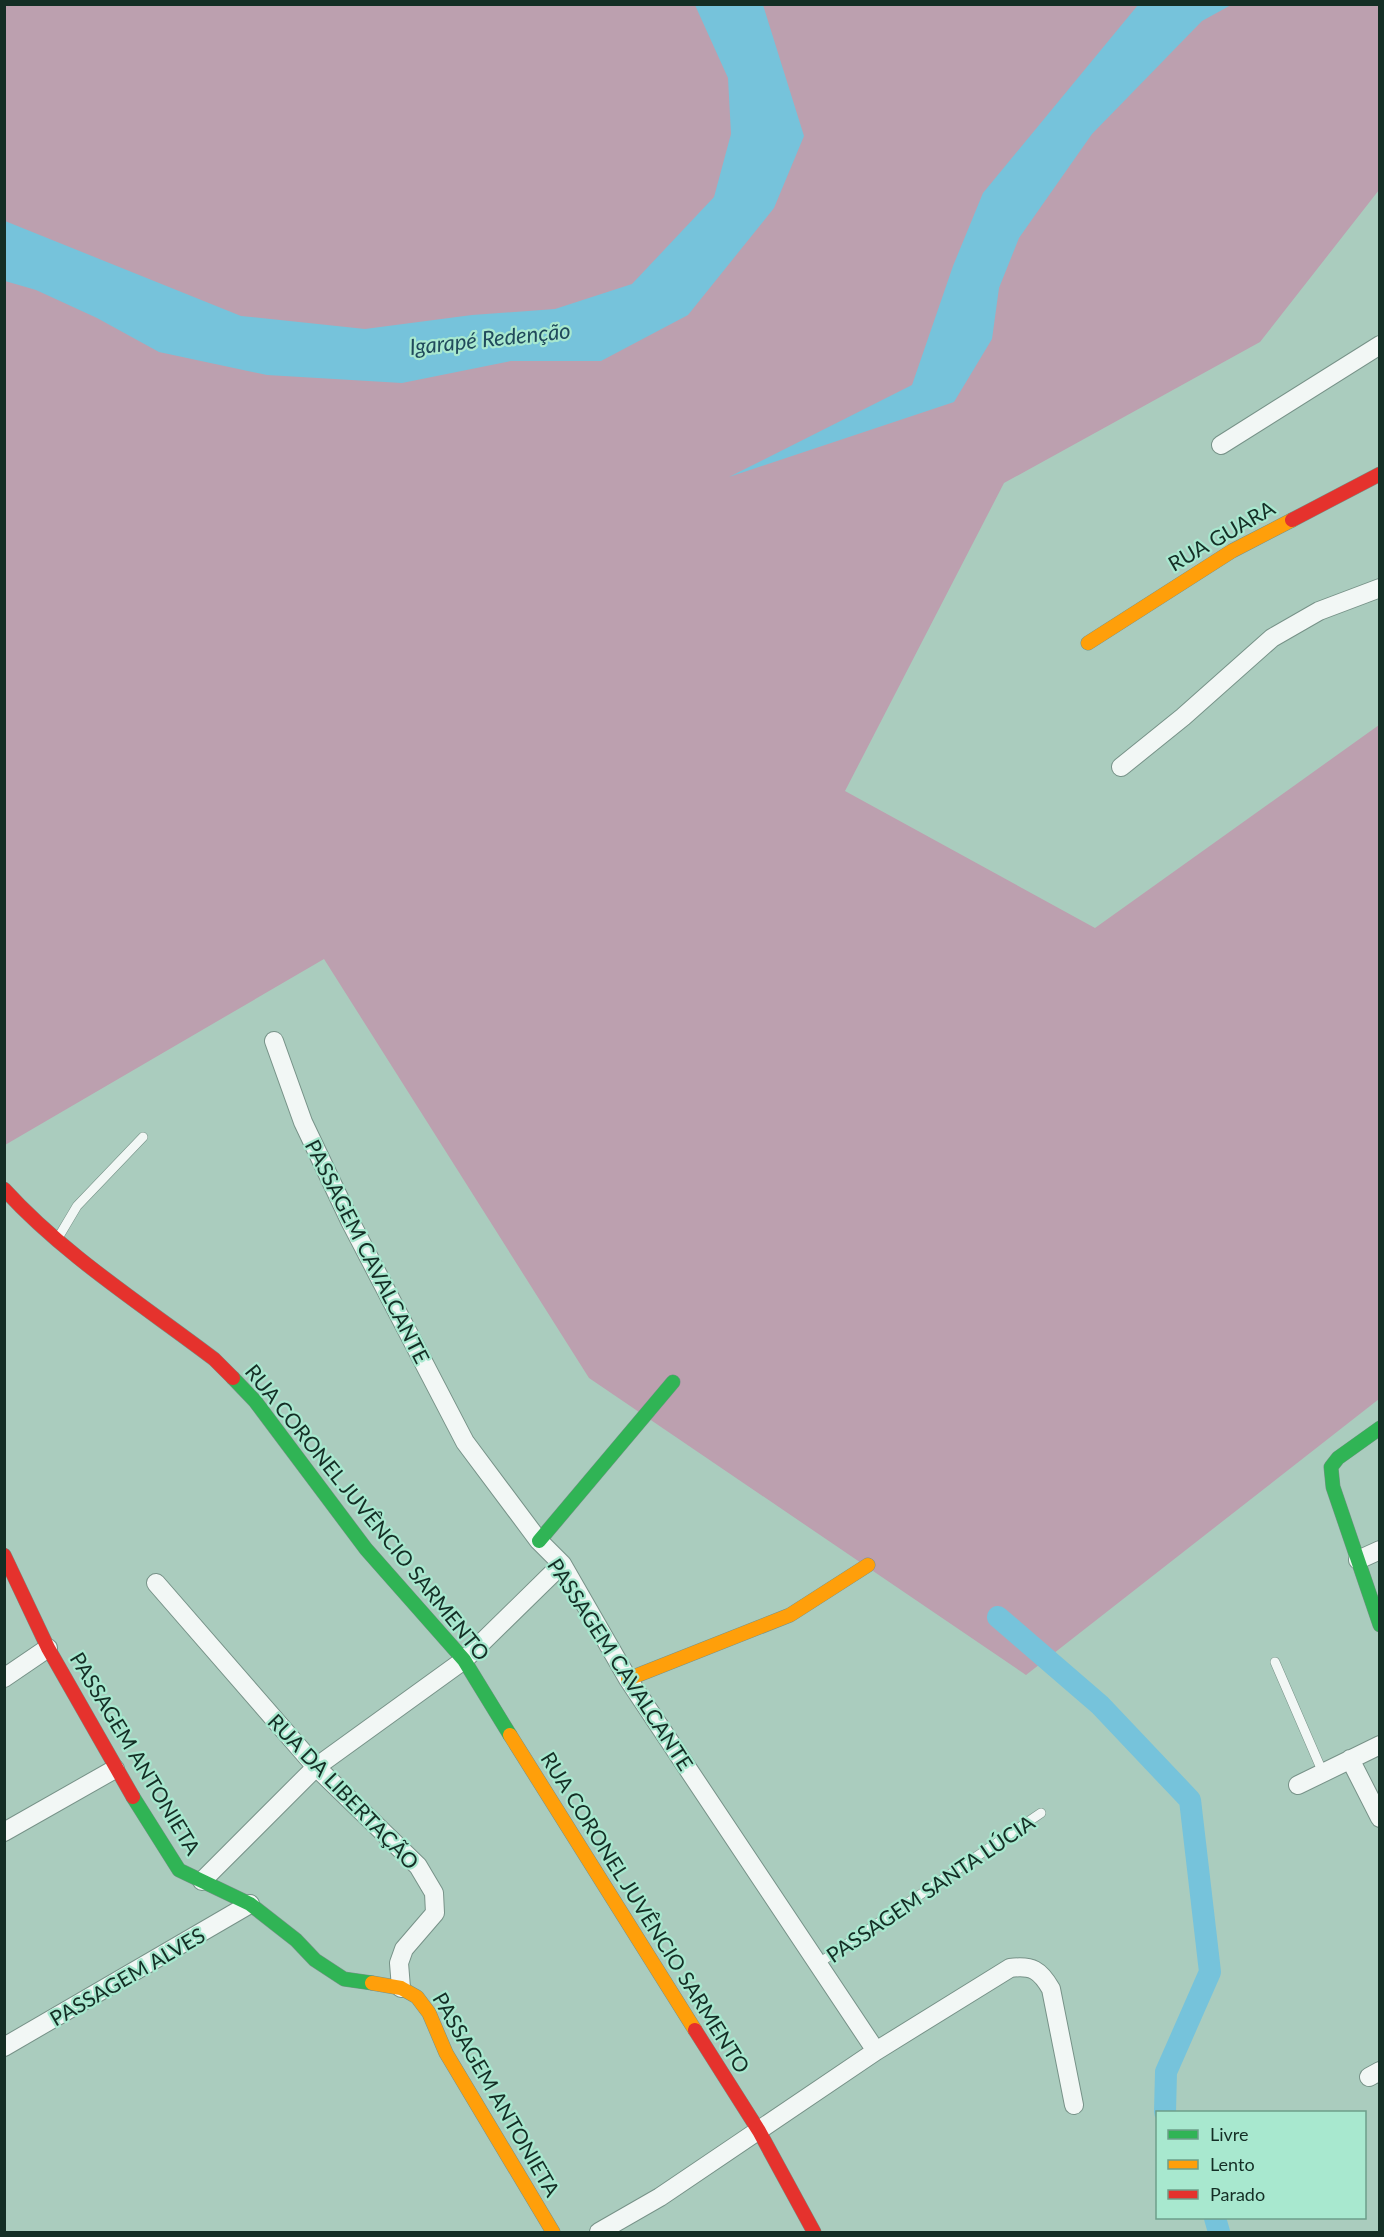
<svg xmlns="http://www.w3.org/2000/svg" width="1384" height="2237" font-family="Lato,sans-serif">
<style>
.forest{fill:#bca0af}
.water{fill:#76c3db}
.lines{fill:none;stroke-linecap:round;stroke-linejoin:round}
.canal{stroke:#76c3db;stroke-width:22}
.lane-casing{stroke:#779288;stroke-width:10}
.street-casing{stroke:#779288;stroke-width:20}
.fast-casing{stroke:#779288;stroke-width:15}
.slow-casing{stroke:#779288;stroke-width:15}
.jam-casing{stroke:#779288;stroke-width:15}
.lane{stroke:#f2f7f5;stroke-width:9}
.street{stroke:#f2f7f5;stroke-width:18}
.fast{stroke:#30b455;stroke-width:14}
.slow{stroke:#ff9f0a;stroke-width:14}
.jam{stroke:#e5322d;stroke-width:14}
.labels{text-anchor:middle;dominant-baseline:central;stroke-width:4.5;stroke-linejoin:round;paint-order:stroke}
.street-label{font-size:21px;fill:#142e25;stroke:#a8e8cf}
.water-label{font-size:22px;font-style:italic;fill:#214a5c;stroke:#a8e8cf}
</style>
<rect width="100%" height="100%" fill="#aaccbe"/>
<path class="forest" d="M5 5H1379V190L1260 342 1004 483 845 791 1095 928 1379 725V1399L1026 1675 589 1378 324 959 5 1145Z"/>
<path class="water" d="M695 5H763L804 136 774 208 688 315 601 361H511L402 383 267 375 159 352 97 318 36 290 5 281V221L241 316 365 329 472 315 555 309 632 284 714 197 731 134 728 78Z
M1138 5H1231L1202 21 1092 134 1019 238 999 288 992 339 954 402 729 477 912 385 953 266 983 193Z"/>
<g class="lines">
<path class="canal" d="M998 1617 1100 1705 1190 1800 1210 1972 1166 2072 1165 2112
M1215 2218 1219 2232"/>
<g class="lane-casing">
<path id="lane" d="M58 1238 77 1206 143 1137
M1275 1662 1323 1773
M819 1963 1041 1813"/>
</g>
<g class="street-casing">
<path id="street" d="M1221 445 1380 345
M1121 767 1183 717 1272 638 1319 611 1380 588
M274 1041 303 1122 350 1221 465 1442 539 1541 562 1564 628 1679 876 2051
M1358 1560 1380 1550
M156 1583 316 1767 418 1866 434 1893 435 1913 404 1949 399 1963 401 1988
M4 1678 48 1648
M1350 1759 1380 1818
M1298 1785 1380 1745
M4 1832 115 1769
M202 1881 316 1767 464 1660 562 1564
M4 2047 250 1904
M1369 2077 1380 2071
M599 2232 660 2197 876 2051 1010 1968C1032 1965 1040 1970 1051 1989L1074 2105"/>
</g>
<g class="fast-casing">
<path id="fast" d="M233 1378 255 1401 366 1549 464 1660 510 1735
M1380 1428 1338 1458 1331 1467 1333 1487 1380 1625
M539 1541 673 1382
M133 1797 179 1870 250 1904 296 1940 315 1960 344 1979 372 1983"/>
</g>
<g class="slow-casing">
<path id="slow" d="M1088 643 1232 551 1292 520
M628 1679 790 1615 868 1565
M510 1735 695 2030
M372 1983 401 1988 417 1997 429 2013 446 2053 553 2232"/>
</g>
<g class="jam-casing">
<path id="jam" d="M1292 520 1380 474
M4 1189C64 1255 143 1305 214 1359L233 1378
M4 1555 48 1648 133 1797
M695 2030 759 2131 814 2232"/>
</g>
<use href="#lane" class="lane"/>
<use href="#street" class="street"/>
<use href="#fast" class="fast"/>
<use href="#slow" class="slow"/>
<use href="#jam" class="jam"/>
</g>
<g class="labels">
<g class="street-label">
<text transform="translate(1221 535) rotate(-30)">RUA GUARA</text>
<text transform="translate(368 1251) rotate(63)">PASSAGEM CAVALCANTE</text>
<text transform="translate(368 1512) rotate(51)">RUA CORONEL JUVÊNCIO SARMENTO</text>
<text transform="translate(621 1664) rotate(57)">PASSAGEM CAVALCANTE</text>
<text transform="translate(136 1753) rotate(59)">PASSAGEM ANTONIETA</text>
<text transform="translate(344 1791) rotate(46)">RUA DA LIBERTAÇÃO</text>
<text transform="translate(930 1888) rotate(-34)">PASSAGEM SANTA LÚCIA</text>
<text transform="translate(646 1912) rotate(58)">RUA CORONEL JUVÊNCIO SARMENTO</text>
<text transform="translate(127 1976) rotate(-30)">PASSAGEM ALVES</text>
<text transform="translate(497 2094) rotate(60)">PASSAGEM ANTONIETA</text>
</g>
<g class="water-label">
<text transform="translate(490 338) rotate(-6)">Igarapé Redenção</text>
</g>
</g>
<rect width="1384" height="2237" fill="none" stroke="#142e25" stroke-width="12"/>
<rect x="1156" y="2111" width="210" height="108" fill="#a8e8cf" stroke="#6d9e8b" stroke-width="1.5"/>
<rect x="1168" y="2130" width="30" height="9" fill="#30b455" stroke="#6d9e8b" stroke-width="1.5"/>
<text x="1210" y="2141" font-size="18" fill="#142e25">Livre</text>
<rect x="1168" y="2160" width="30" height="9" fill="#ff9f0a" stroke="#6d9e8b" stroke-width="1.5"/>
<text x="1210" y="2171" font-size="18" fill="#142e25">Lento</text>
<rect x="1168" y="2190" width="30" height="9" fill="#e5322d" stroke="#6d9e8b" stroke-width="1.5"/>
<text x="1210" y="2201" font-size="18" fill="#142e25">Parado</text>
</svg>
